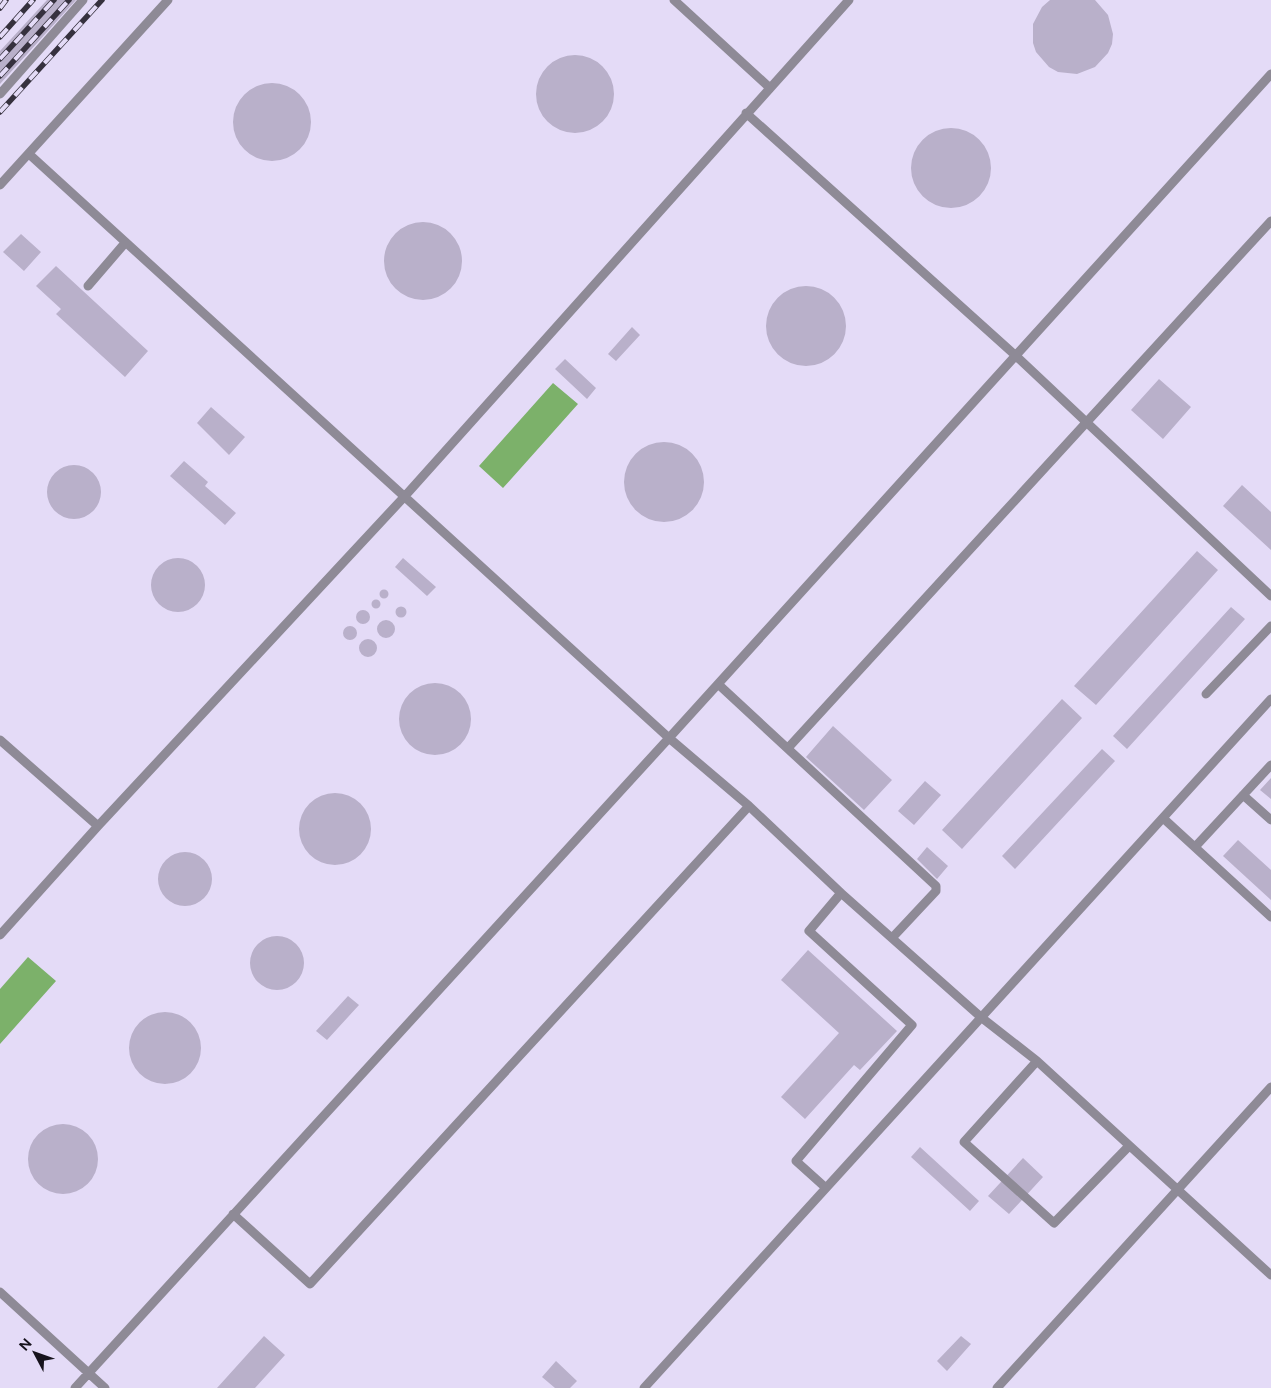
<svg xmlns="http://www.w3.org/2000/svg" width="1271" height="1388" font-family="Figtree,sans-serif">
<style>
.water{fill:#7cb16a}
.building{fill:#b9b0ca}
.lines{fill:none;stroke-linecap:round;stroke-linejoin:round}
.service{stroke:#8e8a96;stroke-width:9}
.rail-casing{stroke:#36313e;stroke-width:5.5}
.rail{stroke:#e4dbf7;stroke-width:4;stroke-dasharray:11;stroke-linecap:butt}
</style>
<rect width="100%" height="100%" fill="#e4dbf7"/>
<path class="water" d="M553 383 578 404 503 488 479 466Z
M28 957 56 981 0 1044V989Z"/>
<path class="building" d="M47 0H76L0 84V51Z
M1050 0H1095L1108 15 1113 34 1112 44 1108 53 1095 67 1077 74 1058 72 1049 67 1036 52 1033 43V24L1042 7Z
M536 94a39 39 0 1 1 78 0a39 39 0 1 1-78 0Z
M233 122a39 39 0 1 1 78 0a39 39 0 1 1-78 0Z
M911 168a40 40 0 1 1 80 0a40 40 0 1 1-80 0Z
M384 261a39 39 0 1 1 78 0a39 39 0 1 1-78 0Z
M21 234 41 252 24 271 3 252Z
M56 266 148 351 125 377 56 314 61 309 36 286Z
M766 326a40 40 0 1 1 80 0a40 40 0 1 1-80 0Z
M632 327 640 335 616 361 608 354Z
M565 359 596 388 587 399 555 369Z
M1159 379 1191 407 1163 439 1131 410Z
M211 407 245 437 229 455 197 423Z
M624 482a40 40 0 1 1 80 0a40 40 0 1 1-80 0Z
M184 461 208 482 205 486 236 513 225 525 170 476Z
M47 492a27 27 0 1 1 54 0a27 27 0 1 1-54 0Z
M1242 485 1271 512V550L1223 506Z
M1197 551 1218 570 1096 705 1074 686Z
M403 558 436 587 427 596 395 567Z
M151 585a27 27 0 1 1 54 0a27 27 0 1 1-54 0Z
M379.5 594a4.5 4.5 0 1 1 9 0a4.5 4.5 0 1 1-9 0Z
M371.5 604a4.5 4.5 0 1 1 9 0a4.5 4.5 0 1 1-9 0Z
M395.5 612a5.5 5.5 0 1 1 11 0a5.5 5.5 0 1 1-11 0Z
M1231 607 1245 619 1127 749 1113 736Z
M356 617a7 7 0 1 1 14 0a7 7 0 1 1-14 0Z
M377 629a9 9 0 1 1 18 0a9 9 0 1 1-18 0Z
M343 633a7 7 0 1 1 14 0a7 7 0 1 1-14 0Z
M359 648a9 9 0 1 1 18 0a9 9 0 1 1-18 0Z
M399 719a36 36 0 1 1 72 0a36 36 0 1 1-72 0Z
M1062 699 1082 718 962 849 942 830Z
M833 726 892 780 864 810 806 757Z
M1102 749 1115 761 1015 869 1002 856Z
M1271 778V799L1260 790Z
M925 781 941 795 914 825 898 811Z
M299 829a36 36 0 1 1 72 0a36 36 0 1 1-72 0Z
M1238 840 1271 870V900L1223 856Z
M927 847 948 866 937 879 917 859Z
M158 879a27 27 0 1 1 54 0a27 27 0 1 1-54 0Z
M250 963a27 27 0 1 1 54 0a27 27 0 1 1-54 0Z
M808 950 897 1031 860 1070 854 1065 805 1119 781 1097 839 1033 781 980Z
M348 996 359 1005 327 1040 316 1031Z
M129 1048a36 36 0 1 1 72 0a36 36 0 1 1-72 0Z
M28 1159a35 35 0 1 1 70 0a35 35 0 1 1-70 0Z
M920 1147 979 1201 970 1211 911 1157Z
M1023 1158 1043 1177 1009 1214 988 1196Z
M264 1336 285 1355 255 1388H217Z
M961 1336 971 1344 947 1371 937 1361Z
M556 1361 577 1381 570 1388H555L542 1377Z"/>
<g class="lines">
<path class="service" d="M674 0 770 88
M0 94 83 0
M746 113 1015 355 1271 596
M29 154 669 738 749 806 841 893 982 1018 1037 1061 1271 1275
M0 185 168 0
M88 286 125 243
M718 684 936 886V891L892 938
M1206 694 1271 626
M0 740 98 826
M788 748 1271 221
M1243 795 1271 820
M1163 818 1271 917
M1195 847 1271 765
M0 935 98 826 405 496 849 0
M1037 1061 964 1142 1054 1223 1129 1146
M826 1188 796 1161 912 1025 809 931 841 893
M233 1214 310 1284 749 806
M0 1292 105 1388
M75 1388 669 738 1271 74
M644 1388 1271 699
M997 1388 1271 1087"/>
<g class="rail-casing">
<path id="rail" d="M0 8 6 0
M0 37 33 0
M0 59 54 0
M0 76 69 0
M0 112 102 0"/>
</g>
<use href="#rail" class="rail"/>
</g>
<g transform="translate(35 1353) rotate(311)" stroke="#e4dbf7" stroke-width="4" paint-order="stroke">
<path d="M0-4L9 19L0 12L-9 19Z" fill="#17131d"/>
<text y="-8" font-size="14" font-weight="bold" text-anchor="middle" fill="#17131d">N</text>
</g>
</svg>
